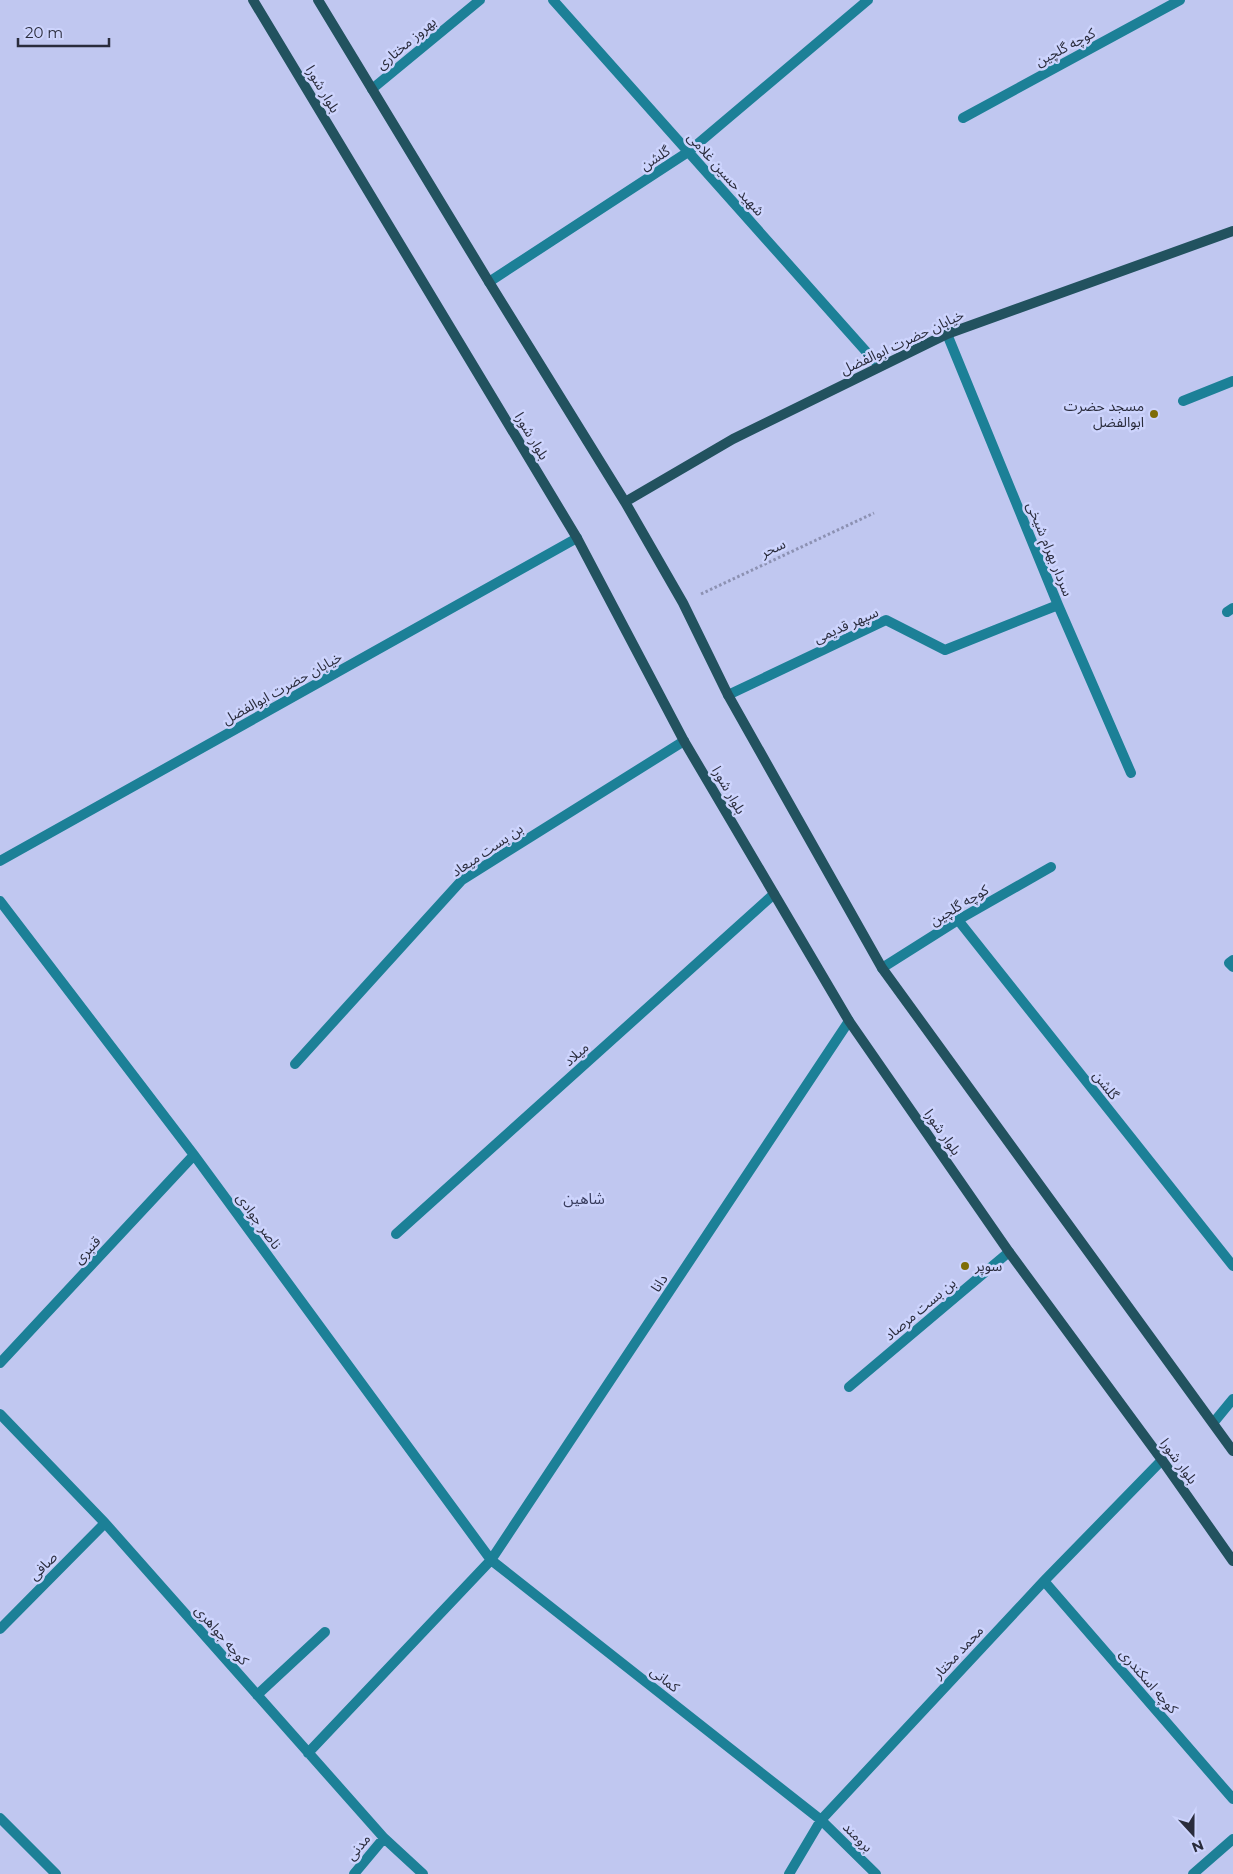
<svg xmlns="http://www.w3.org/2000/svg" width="1233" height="1874" font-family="Montserrat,'Noto Sans Arabic',sans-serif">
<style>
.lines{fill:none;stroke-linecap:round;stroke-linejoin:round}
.path{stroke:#8c91b2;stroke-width:3;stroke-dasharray:2.5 2.5;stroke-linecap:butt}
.street{stroke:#1c8097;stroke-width:10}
.secondary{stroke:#22525f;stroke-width:10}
.poi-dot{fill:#7f6d08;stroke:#cdd4fd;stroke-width:2}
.labels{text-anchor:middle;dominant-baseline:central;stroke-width:5;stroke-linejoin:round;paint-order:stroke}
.street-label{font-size:14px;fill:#2a2c3c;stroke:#cdd4fd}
.poi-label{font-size:14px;fill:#2a2c3c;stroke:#cdd4fd;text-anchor:end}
.neighbourhood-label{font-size:15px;fill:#383c5d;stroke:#cdd4fd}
</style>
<rect width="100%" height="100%" fill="#c0c7f0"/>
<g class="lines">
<path class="path" d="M701 594 874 513"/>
<path class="street" d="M553 0 879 366
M372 89 480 0
M963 118 1180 0
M489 282 688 152 868 0
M947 334 1058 605 1131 773
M1183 401 1233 381
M1227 612 1233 608
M728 695 886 620 945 650 1058 605
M0 861 577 538
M0 901 194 1155 491 1560 821 1820 876 1874
M958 920 1233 1266
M1233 960 1229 963 1233 967
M882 968 958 920 1051 867
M295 1064 462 880 684 741
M396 1234 774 894
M0 1363 194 1155
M849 1387 1009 1252
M0 1414 105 1523 384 1838 423 1874
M1214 1422 1233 1399
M1044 1581 1233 1799
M0 1629 105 1523
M257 1695 325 1632
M308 1753 491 1560 849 1021
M0 1818 56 1874
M354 1874 384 1838
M789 1874 821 1820 1044 1581 1162 1460
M1193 1874 1233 1839"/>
<path class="secondary" d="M253 0 577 538 684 741 849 1021 1009 1252 1162 1460 1233 1561
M318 0 489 282 625 502 683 603 728 695 882 968 1233 1451
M625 502 733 439 947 334 1233 231"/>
</g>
<g class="poi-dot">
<circle cx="1154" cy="414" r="5"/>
<circle cx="965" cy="1266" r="5"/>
</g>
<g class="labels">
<g class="street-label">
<text transform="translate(406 43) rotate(-40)">بهروز مختاری</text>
<text transform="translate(1065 47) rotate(-28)">کوچه گلچین</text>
<text transform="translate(323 89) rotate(59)">بلوار شورا</text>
<text transform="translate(655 158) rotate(-33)">گلشن</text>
<text transform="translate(726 174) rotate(48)">شهید حسین غلامی</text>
<text transform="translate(902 342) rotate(-25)">خیابان حضرت ابوالفضل</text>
<text transform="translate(532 436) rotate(59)">بلوار شورا</text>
<text transform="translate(773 548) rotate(-25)">سحر</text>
<text transform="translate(1050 549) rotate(68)">سردار بهرام شیخی</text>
<text transform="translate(846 625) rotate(-24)">سپهر قدیمی</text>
<text transform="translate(282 688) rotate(-29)">خیابان حضرت ابوالفضل</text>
<text transform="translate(729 790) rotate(60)">بلوار شورا</text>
<text transform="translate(487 850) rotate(-34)">بن بست میعاد</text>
<text transform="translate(959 905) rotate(-31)">کوچه گلچین</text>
<text transform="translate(576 1054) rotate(-42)">میلاد</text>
<text transform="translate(1106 1085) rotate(52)">گلشن</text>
<text transform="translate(943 1132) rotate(55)">بلوار شورا</text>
<text transform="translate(259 1221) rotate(54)">ناصر جوادی</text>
<text transform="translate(87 1250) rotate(-47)">قنبری</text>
<text transform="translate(659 1283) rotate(-56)">دانا</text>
<text transform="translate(920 1309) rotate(-40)">بن بست مرصاد</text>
<text transform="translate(1179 1461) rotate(54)">بلوار شورا</text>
<text transform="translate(43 1566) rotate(-45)">صافی</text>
<text transform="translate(222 1635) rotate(49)">کوچه جواهری</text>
<text transform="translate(958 1652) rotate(-47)">محمد مختار</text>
<text transform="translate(665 1679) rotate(38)">کمانی</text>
<text transform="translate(1149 1681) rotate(49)">کوچه اسکندری</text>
<text transform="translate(858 1837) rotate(45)">برومند</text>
<text transform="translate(358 1847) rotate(-50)">مدنی</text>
</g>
<g class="poi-label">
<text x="1144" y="406">مسجد حضرت<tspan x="1144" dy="16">ابوالفضل</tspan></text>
<text x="975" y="1266" text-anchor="start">سوپر</text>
</g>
<g class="neighbourhood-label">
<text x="584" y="1198">شاهین</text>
</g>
</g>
<g transform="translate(1193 1834) rotate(159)" stroke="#cdd4fd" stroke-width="4" paint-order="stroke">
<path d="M0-4L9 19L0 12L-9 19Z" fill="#2a2c3c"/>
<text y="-8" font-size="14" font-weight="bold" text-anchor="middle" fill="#2a2c3c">N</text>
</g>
<path d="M18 38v8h91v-8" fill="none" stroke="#2a2c3c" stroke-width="2.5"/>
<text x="25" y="38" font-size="15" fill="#2a2c3c" stroke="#cdd4fd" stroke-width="4" paint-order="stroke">20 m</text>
</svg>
